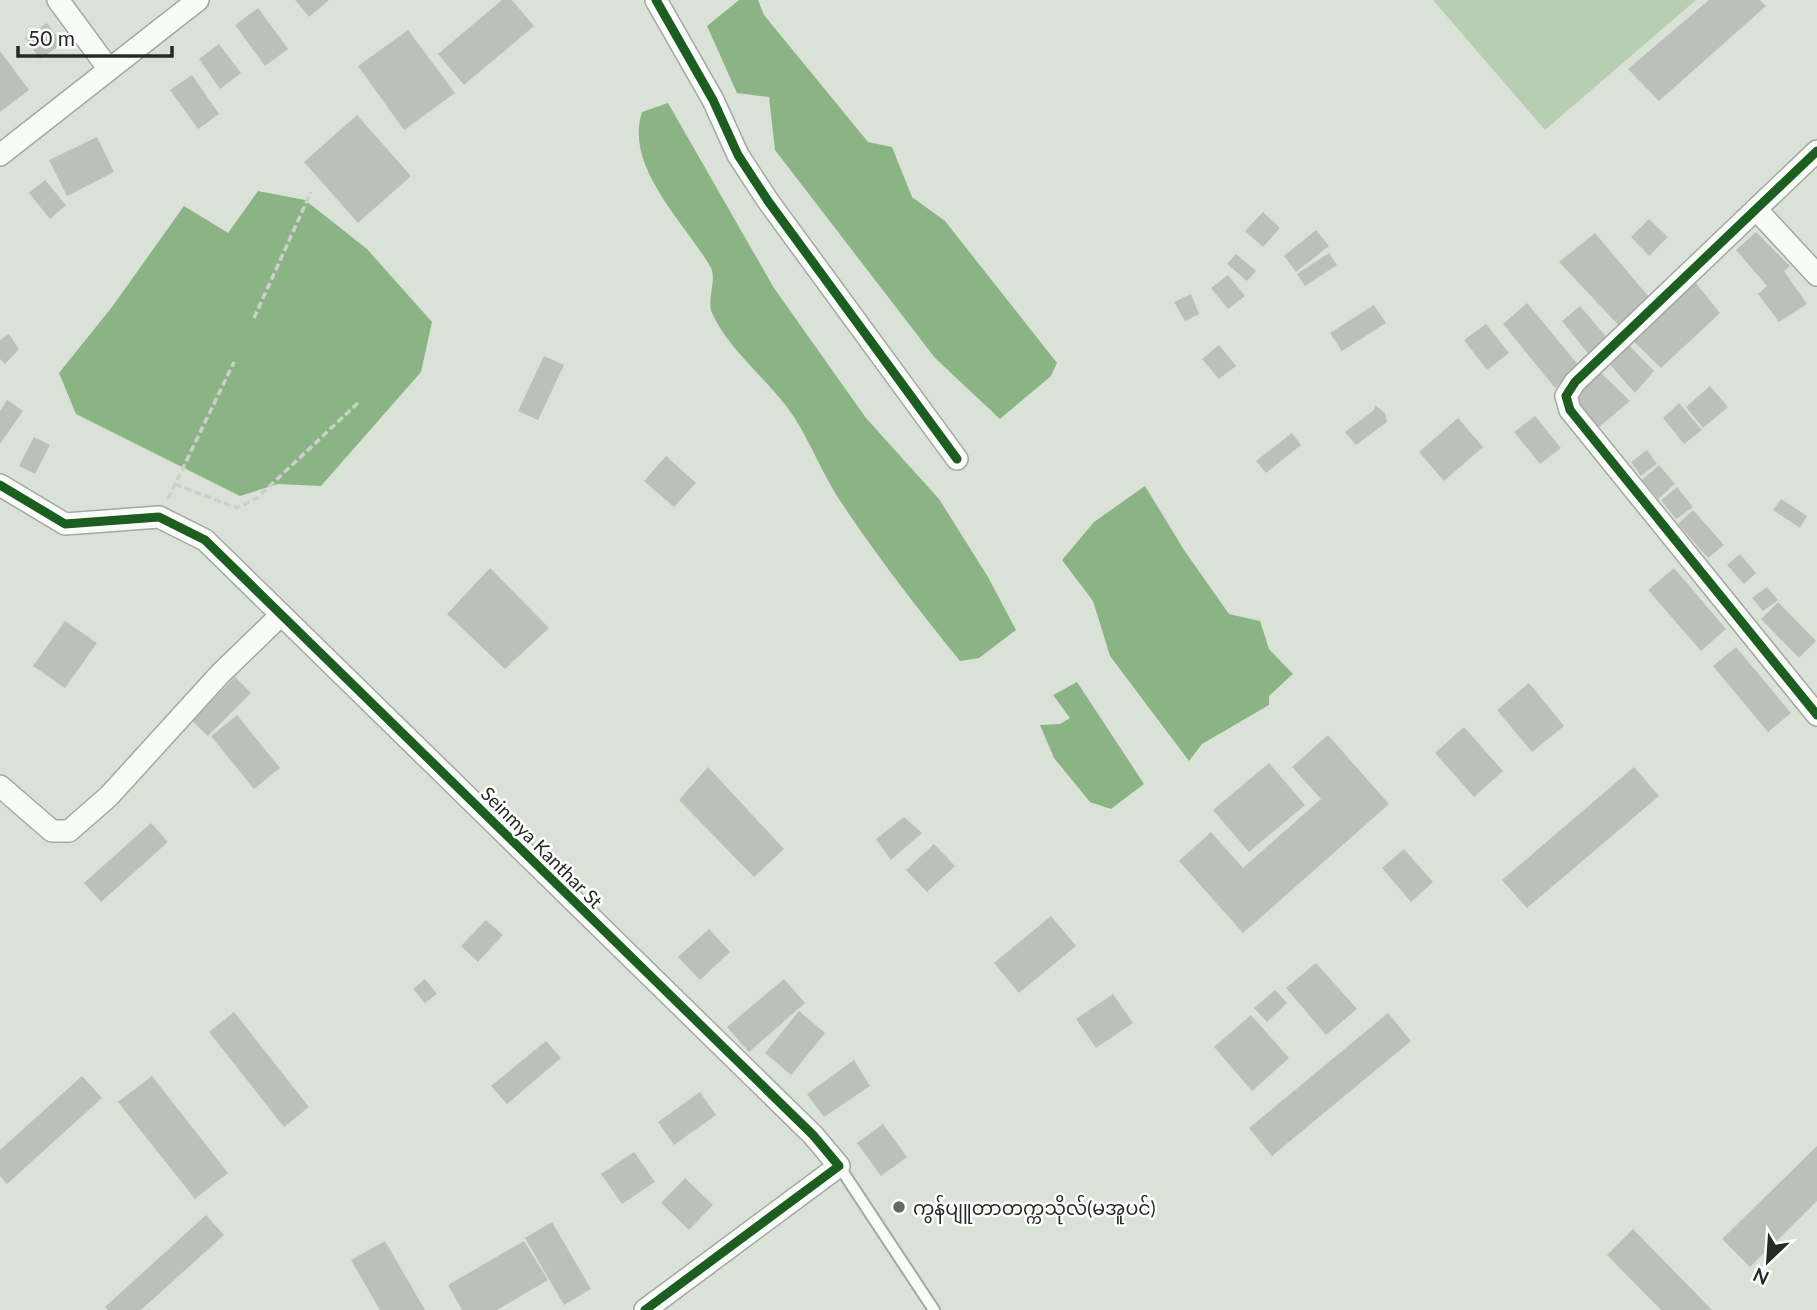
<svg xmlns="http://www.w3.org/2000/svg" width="1817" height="1310" font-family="Lato,'Noto Sans Myanmar',sans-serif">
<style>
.green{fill:#b7ceb3}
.water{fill:#8bb485}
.building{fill:#bbc1ba}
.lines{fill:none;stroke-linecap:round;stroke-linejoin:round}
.lane-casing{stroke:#a2a9a1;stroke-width:14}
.street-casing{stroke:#a2a9a1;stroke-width:24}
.path{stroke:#cdcfcd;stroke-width:3.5;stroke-dasharray:7 3.5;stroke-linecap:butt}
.lane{stroke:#f9fbf9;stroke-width:10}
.street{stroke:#f9fbf9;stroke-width:21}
.cycleway-casing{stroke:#fff;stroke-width:13}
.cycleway{stroke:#1b5e20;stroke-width:9}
.poi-dot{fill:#646a63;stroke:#fff;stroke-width:2.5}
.labels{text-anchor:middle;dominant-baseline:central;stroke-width:5;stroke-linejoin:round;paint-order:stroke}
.street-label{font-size:19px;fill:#252a24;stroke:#fff}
.poi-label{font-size:19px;fill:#252a24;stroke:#fff;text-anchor:start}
</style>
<rect width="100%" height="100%" fill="#dae2d8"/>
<path class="green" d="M1433 0H1696L1545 130Z"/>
<path class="water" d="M739 0H758L764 15 868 142 892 147 912 197 945 221 1057 363 1051 376 1000 419 935 358 775 150 769 97 737 93 707 26Z
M668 103 774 288 866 418 939 499 988 577 1016 630 979 658 960 661C917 608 875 554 837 496 821 470 810 442 794 417 772 383 728 350 712 313 706 299 718 279 710 266 685 223 624 167 642 112Z
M258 191 305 200 367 249 432 322 421 372 321 486 278 484 240 496 76 414 59 373 112 307 184 206 228 233Z
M1145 486 1184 550 1229 614 1260 621 1269 649 1293 674 1269 696V705L1202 744 1189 761 1110 656 1093 601 1062 560 1094 522Z
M1077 682 1144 784 1111 809 1090 802 1054 758 1040 725 1060 724 1070 718 1053 695Z"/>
<path class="building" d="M295 0H329L309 17Z
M502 0H512L534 26 464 85 438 54Z
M1709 0H1760L1766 6 1659 101 1628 69Z
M258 8 288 49 265 66 235 25Z
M47 23 62 44 40 59 25 38Z
M408 30 455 93 404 130 358 66Z
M219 44 241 73 220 89 199 59Z
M0 51 29 90 0 112Z
M192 75 219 114 198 129 170 90Z
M357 115 411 176 358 223 304 162Z
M97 137 114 172 67 196 49 160Z
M45 180 66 205 50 219 29 193Z
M1263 212 1280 228 1263 247 1245 231Z
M1649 219 1668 237 1649 256 1631 237Z
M1316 230 1329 246 1296 272 1284 256Z
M1756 232 1790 266 1784 271 1807 304 1779 322 1758 294 1767 286 1736 250Z
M1595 233 1653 302 1623 330 1559 262Z
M1329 253 1337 265 1305 286 1297 274Z
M1236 254 1256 271 1247 281 1227 264Z
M1228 275 1245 296 1228 309 1211 288Z
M1692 278 1720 313 1661 368 1630 338Z
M1191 294 1199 314 1185 321 1174 302Z
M1527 303 1580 367 1555 388 1503 324Z
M1374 305 1386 323 1342 351 1330 333Z
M1580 306 1609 340 1590 356 1562 321Z
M1486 324 1509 353 1487 370 1464 340Z
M9 334 19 349 5 364 0 359V340Z
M1625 341 1654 371 1635 393 1605 359Z
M1219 345 1236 366 1219 379 1202 359Z
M544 356 564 365 538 420 518 411Z
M1598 370 1630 401 1598 428 1569 397Z
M1710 386 1728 407 1703 428 1686 407Z
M7 400 23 411 0 444V411Z
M1679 403 1702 430 1684 444 1663 418Z
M1375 405 1385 413 1387 422 1356 445 1345 432 1374 410Z
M1535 416 1561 448 1540 464 1514 432Z
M1458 418 1483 447 1444 481 1419 452Z
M1292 433 1301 445 1266 473 1256 461Z
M34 437 50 445 35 474 19 466Z
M1647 450 1657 464 1641 476 1631 462Z
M666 456 696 483 674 507 644 481Z
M1659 465 1675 484 1658 499 1642 480Z
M1677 487 1693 507 1676 519 1661 500Z
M1781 499 1807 516 1800 528 1773 510Z
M1693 510 1724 545 1708 558 1678 524Z
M1740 554 1756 573 1744 584 1727 565Z
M490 568 549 628 505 669 447 614Z
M1674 568 1726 629 1701 651 1648 590Z
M1767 587 1778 600 1763 611 1752 598Z
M1778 602 1816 641 1799 658 1761 619Z
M65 621 97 643 65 688 33 666Z
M1736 647 1791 713 1768 732 1713 666Z
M235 677 251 693 208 736 192 721Z
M1529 683 1564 726 1532 752 1497 710Z
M237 715 280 768 254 789 211 736Z
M1464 727 1503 771 1474 797 1435 753Z
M1328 735 1389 804 1243 933 1179 861 1211 832 1243 868 1321 799 1292 767Z
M1269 763 1305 805 1249 852 1213 810Z
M708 767 784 849 754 877 679 800Z
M1634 767 1659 796 1527 908 1502 880Z
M904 817 922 833 891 860 876 839Z
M151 823 168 842 101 902 84 883Z
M934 844 955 866 927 892 906 870Z
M1404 849 1433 882 1411 902 1382 868Z
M1051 916 1076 946 1019 993 994 963Z
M486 920 503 935 478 962 461 946Z
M709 929 730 952 700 980 678 957Z
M1316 963 1357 1009 1326 1035 1286 988Z
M425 979 437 994 425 1003 413 989Z
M784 979 805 1003 749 1052 727 1027Z
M1275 990 1287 1003 1267 1022 1254 1008Z
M1113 994 1133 1023 1096 1048 1076 1019Z
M799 1011 825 1033 791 1075 765 1053Z
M234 1012 309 1107 284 1127 209 1032Z
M1388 1013 1411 1041 1272 1156 1249 1128Z
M1251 1015 1289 1058 1252 1091 1214 1047Z
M546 1041 561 1058 507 1104 491 1086Z
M854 1060 870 1086 824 1117 807 1094Z
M82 1076 102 1098 7 1184 0 1176V1150Z
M152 1076 228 1173 195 1199 118 1102Z
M700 1092 716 1115 674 1145 658 1122Z
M883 1124 907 1157 881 1176 857 1143Z
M1817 1146V1201L1750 1267 1722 1239Z
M634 1152 655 1182 622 1204 601 1174Z
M685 1178 713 1205 689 1230 661 1203Z
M206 1215 224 1235 141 1310H108L105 1307Z
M552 1222 591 1289 564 1305 525 1238Z
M1633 1229 1712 1310H1661L1607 1255Z
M385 1241 425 1310H380L351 1260Z
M524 1241 548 1280 497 1310H462L448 1285Z"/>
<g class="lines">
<g class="lane-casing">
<path id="lane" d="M839 1166 934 1310"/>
</g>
<g class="street-casing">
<path id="street" d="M58 0 108 68
M656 0 713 100 738 155 768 201 957 459
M1817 151 1575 382 1566 396 1570 410 1817 715
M0 155 198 0
M1756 209 1817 275
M0 485 65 524 159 517 205 540 813 1135 839 1166 645 1310
M0 786 52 831H69L109 796 220 674 281 615"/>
</g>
<path class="path" d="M254 318 311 192
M175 484 237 508 257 498 360 401
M168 499 234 362"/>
<use href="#lane" class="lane"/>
<use href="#street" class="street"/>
<g class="cycleway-casing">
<path id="cycleway" d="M656 0 713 100 738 155 768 201 957 459
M1817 151 1575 382 1566 396 1570 410 1817 715
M0 485 65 524 159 517 205 540 813 1135 839 1166 645 1310"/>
</g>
<use href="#cycleway" class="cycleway"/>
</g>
<circle class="poi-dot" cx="899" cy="1207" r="7"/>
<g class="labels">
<g class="street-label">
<text transform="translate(542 847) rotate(45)">Seinmya Kanthar St</text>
</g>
<g class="poi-label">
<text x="913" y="1207">ကွန်ပျူတာတက္ကသိုလ်(မအူပင်)</text>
</g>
</g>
<g transform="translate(1768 1261) rotate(205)" stroke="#ffffff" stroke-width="5" paint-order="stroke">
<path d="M0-5L12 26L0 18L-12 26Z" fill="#252a24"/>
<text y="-10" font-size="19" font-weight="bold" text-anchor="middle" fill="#252a24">N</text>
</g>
<path d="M18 46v10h154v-10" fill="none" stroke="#252a24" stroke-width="3.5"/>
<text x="28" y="46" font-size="21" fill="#252a24" stroke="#ffffff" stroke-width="5" paint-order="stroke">50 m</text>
</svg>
